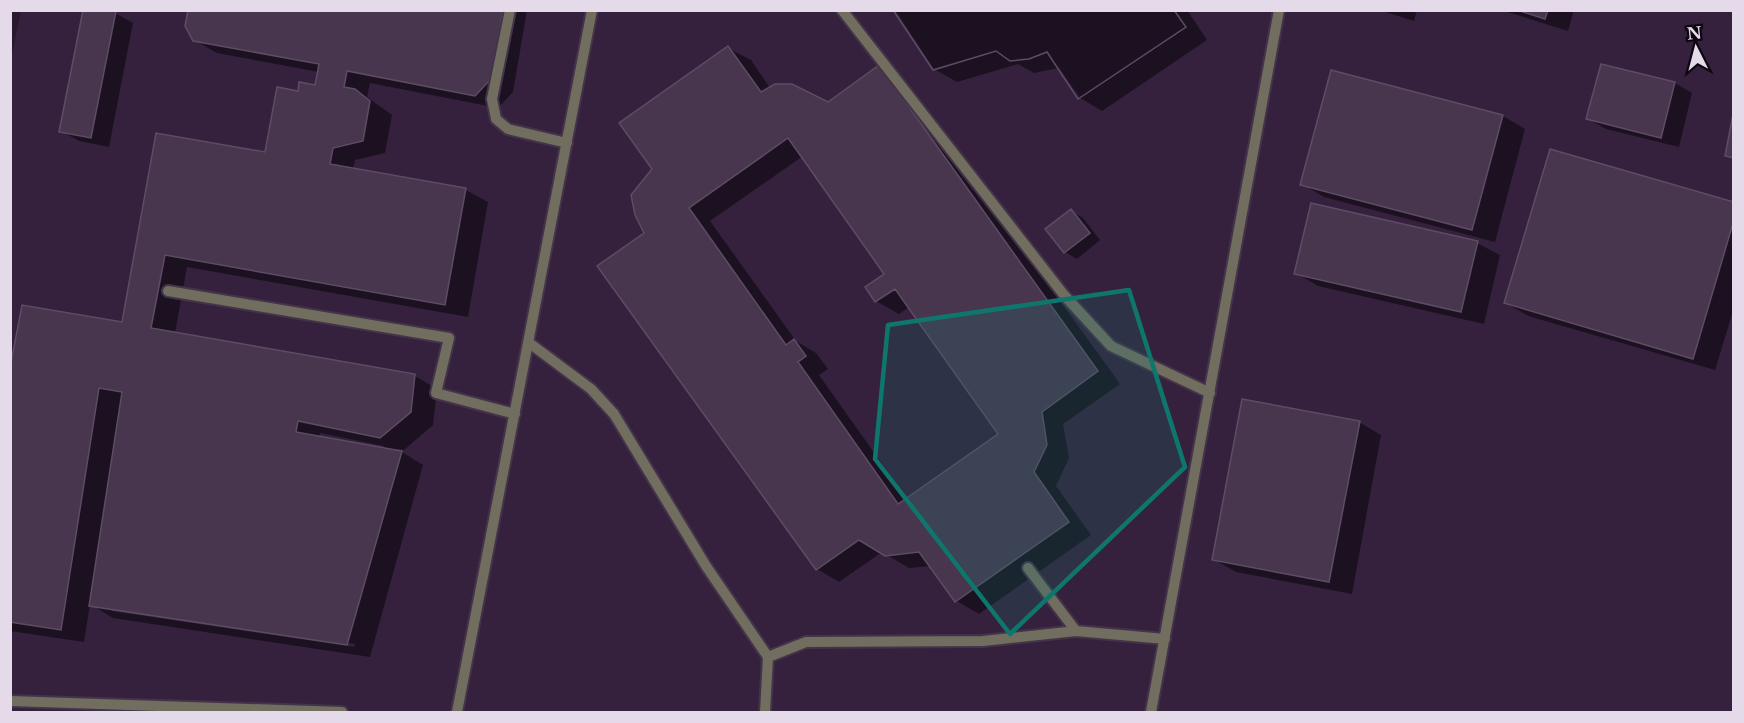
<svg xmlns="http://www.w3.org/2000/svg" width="1744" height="723" font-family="'Libre Baskerville',serif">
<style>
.built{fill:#35213d}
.shadow{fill:#0007;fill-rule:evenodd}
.building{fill:#48364e;stroke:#5e4c65;stroke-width:1.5;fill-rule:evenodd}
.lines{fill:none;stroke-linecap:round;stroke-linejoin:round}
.lane-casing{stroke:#433449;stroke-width:14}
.lane{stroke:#716d5f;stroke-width:10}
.marked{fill:#0f766e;fill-opacity:0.2;stroke:#0f766e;stroke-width:4.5;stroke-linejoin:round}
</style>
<rect width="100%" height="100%" fill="#29192f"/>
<path class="built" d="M21 11H1733V712H11L10 64Z"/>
<path class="shadow" d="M85 10 115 13 133 23 109 147 79 141 61 131Z
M190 10H527L513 92 498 108 370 83 367 97 392 115 385 153 355 160 353 170 466 190 488 202 468 317 187 267 175 333 415 376 437 389 433 425 404 450 397 449 423 465 370 657 113 618 90 604 84 642 10 631V377L123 324 158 135 266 154 299 93 316 86 319 72 217 53 194 40ZM320 433 384 446 383 449 319 438ZM112 608 355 644 354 647 112 611Z
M895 10H1187L1207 40 1102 111 1080 98 1059 68 1034 73 1018 64 957 82 934 69Z
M1379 10H1417L1414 21Z
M1501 10H1574L1568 31Z
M728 48 751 60 770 88 828 103 879 67 901 80 1120 384 1063 424 1069 458 1056 486 1091 535 979 614 957 601 931 566 909 568 882 552 839 582 817 569 646 233 654 169ZM803 156 886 274 876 301 899 314 909 307 1000 435 907 499 819 375 828 369 816 353 796 341 710 221Z
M1332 72 1503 116 1525 129 1495 242 1324 197 1302 184Z
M1675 83 1692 93 1679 147 1606 129 1588 119Z
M1734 204V308L1715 370 1528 316 1506 303Z
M1071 211 1083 218 1100 240 1077 259 1065 252Z
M1477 243 1500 255 1484 324 1318 286 1296 273Z
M1359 422 1381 435 1352 594 1236 572 1213 559Z"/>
<path class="building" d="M83 10 116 11 91 138 59 132Z
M188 10H503L491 79 475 96 347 71 344 87 355 89 370 101 363 141 333 148 330 164 466 188 445 305 165 255 151 328 415 374 411 412 380 438 298 421 296 432 402 451 347 645 89 606 122 392 99 388 61 630 10 622V368L22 305 122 322 156 133 265 152 277 87 298 91 299 82 315 85 319 64 193 41 185 26Z
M893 10H1174L1186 27 1078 99 1047 52 1029 59 1010 61 996 51 933 70Z
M893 10H1174L1186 27 1078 99 1047 52 1029 59 1010 61 996 51 933 70Z
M1517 10H1548L1545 19Z
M728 46 761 92 775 84H792L828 102 879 65 1098 371 1042 412 1047 445 1034 472 1069 522 955 602 919 552 885 556 859 540 816 570 597 266 644 233 635 215 631 195 652 169 619 123ZM788 138 884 274 865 287 875 302 895 289 998 434 898 504 798 362 806 356 794 339 786 345 689 208Z
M1601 64 1675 82 1661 138 1586 119Z
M1331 70 1503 115 1472 230 1300 185Z
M1734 109V158L1725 156Z
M1550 149 1734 202V220L1693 359 1504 303Z
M1311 203 1478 241 1461 312 1294 274Z
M1071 209 1090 233 1064 253 1045 229Z
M1242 399 1360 421 1329 582 1212 560Z"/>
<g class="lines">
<g class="lane-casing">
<path id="lane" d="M510 10 492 99 496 119 508 129 567 143
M842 10 1064 295 1111 346 1210 393
M168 291 449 338 436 393 515 414
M528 342 591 389 614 414 706 566 768 657 765 712
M1028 568 1076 631
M768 657 806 642 983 641 1076 631 1165 639
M10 701 342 712
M457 712 592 10
M1151 712 1279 10"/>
</g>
<use href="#lane" class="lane"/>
</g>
<path class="marked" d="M1129 290 1185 467 1010 634 875 459 888 325Z"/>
<rect width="1744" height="723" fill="none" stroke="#e5dae9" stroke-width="24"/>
<g transform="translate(1696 48) rotate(354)" stroke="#0e0710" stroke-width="4.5" paint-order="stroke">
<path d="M0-4.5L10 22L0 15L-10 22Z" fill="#e5dae9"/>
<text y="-9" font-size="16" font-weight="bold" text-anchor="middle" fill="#e5dae9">N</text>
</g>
</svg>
